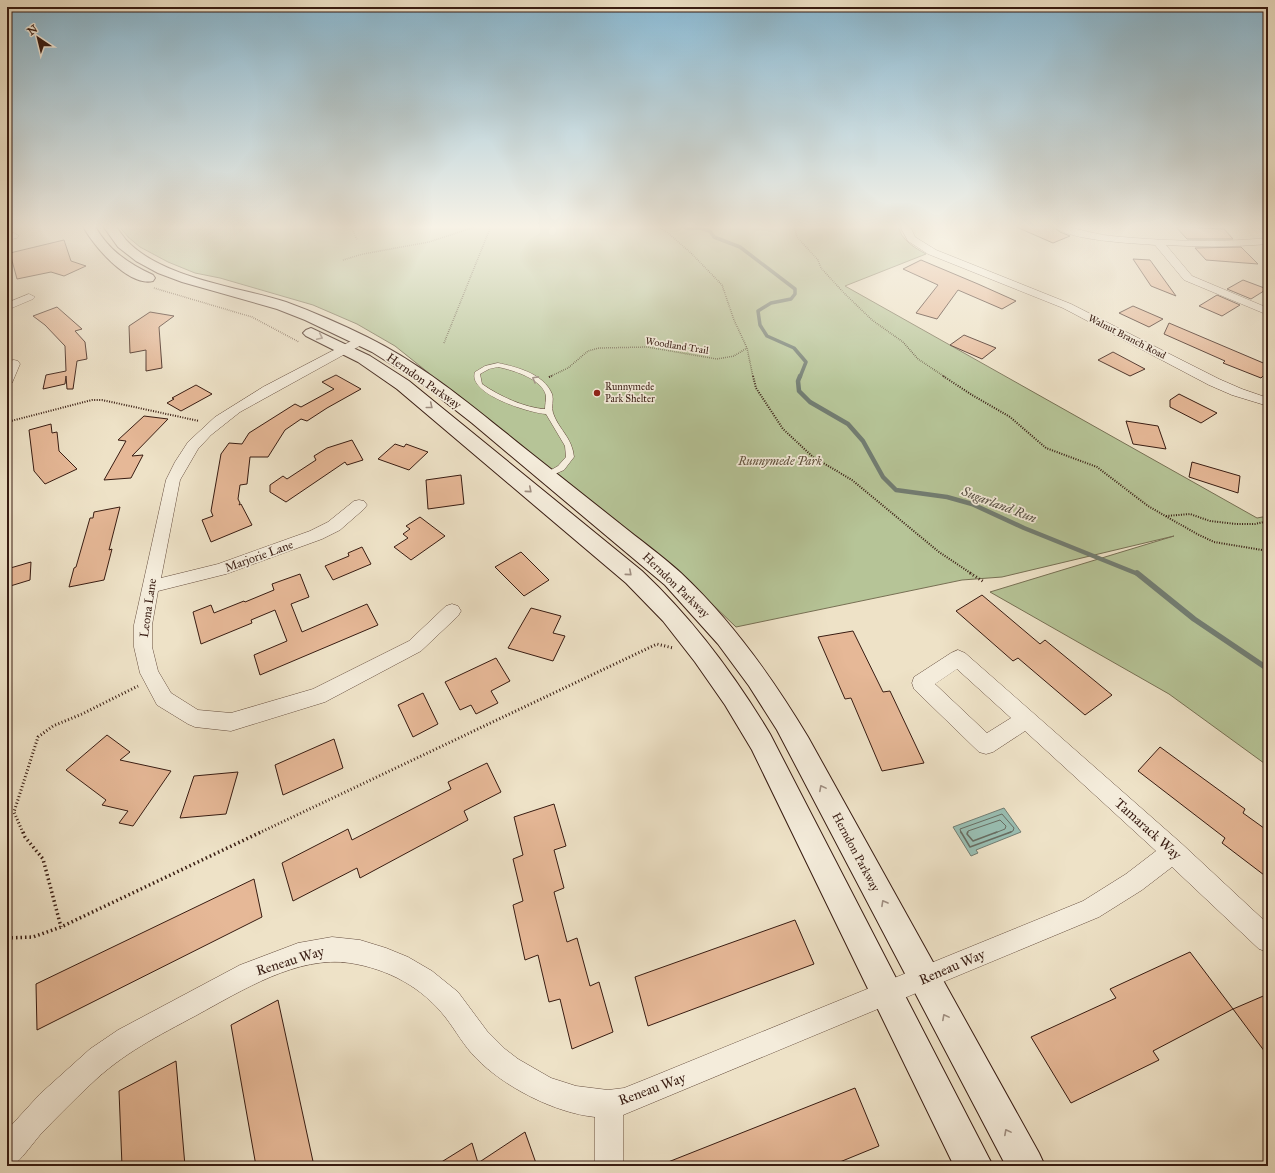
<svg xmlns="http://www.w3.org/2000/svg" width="1275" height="1173" font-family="'IM FELL Great Primer',serif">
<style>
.green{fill:#b6c497;stroke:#777054}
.water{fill:#99beb2;stroke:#727d72}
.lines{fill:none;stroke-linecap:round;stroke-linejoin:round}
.shore-far1{stroke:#686d62;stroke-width:1}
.shore{stroke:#686d62;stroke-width:1.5}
.stream-far2{stroke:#727d72;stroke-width:3.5}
.stream-far1{stroke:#727d72;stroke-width:4.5}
.stream{stroke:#727d72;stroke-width:5.5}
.building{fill:#e6b897;stroke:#381c12}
.lane-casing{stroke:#664e3f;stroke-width:1}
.street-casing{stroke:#664e3f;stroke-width:1}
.secondary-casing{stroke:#381c12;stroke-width:2}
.path-far3{stroke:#381c12;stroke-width:1.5;stroke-dasharray:0.5 1.5;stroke-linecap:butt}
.path-far2{stroke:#381c12;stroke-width:2;stroke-dasharray:1 1.5;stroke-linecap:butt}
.path-far1{stroke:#381c12;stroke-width:3;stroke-dasharray:1 2.5;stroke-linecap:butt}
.path{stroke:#381c12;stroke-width:3.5;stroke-dasharray:1.5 3;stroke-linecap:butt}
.lane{fill:#f4ecdb;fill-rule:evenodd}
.street{fill:#f4ecdb;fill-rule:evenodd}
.secondary{fill:#f4ecdb;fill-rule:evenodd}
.oneway{stroke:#9f8e81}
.poi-dot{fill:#8f2418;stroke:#f4ecdb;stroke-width:1.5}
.labels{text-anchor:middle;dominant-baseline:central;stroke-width:3.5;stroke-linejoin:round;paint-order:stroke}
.far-street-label{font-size:10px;fill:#381c12;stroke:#f4ecdb}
.far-poi-label{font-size:10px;fill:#381c12;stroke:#f4ecdb;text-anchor:start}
.street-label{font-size:12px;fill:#381c12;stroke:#f4ecdb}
.park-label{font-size:12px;font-style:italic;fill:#5e4e3a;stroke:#f4ecdb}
.water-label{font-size:13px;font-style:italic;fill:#554d42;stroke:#f4ecdb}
.near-street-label{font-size:14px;fill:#381c12;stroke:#f4ecdb}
</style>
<rect width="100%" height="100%" fill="#eee2c7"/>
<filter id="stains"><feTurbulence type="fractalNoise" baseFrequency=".005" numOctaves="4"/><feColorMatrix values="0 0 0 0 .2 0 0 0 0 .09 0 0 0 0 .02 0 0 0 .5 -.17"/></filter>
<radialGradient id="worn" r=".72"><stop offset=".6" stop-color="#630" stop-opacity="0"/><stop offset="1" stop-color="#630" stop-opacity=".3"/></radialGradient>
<path class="green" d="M119 226H898C901 240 915 248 926 254L845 286 1257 518 1268 516V766L1169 694 990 592 1174 536 1002 577 962 580 736 627 686 579 395 346 357 324 313 305 220 278 195 273 168 262 140 247 128 237Z"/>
<path class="water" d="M1004 808 1021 832 976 850 978 853 971 856 953 827Z"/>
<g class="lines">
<path class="shore-far1" d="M961 833 960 829 1002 814 1014 828 1013 831 1008 833
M967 833 968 831 1000 820 1006 826 1005 829 995 833"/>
<path class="shore" d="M961 832 970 847 1011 832
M968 832 967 834 973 841 997 832"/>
<path class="stream-far2" d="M682 226 686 228H700L710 231 714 237 740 247 795 289V294L791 299 771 303 758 311 760 325 767 336 794 348 806 362 800 377"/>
<path class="stream-far1" d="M800 376 798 381 799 391 810 402 848 424 863 441 883 477 896 490 947 497 972 504 1024 528 1138 574"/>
<path class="stream" d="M1137 573 1194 619 1268 669"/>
</g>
<path class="building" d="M1014 226H1052L1060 232 1070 236 1053 243Z
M1176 227 1224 229 1233 239H1187Z
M64 240 71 261 86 266 64 276 51 272 17 279 10 253Z
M1241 247 1258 264 1206 260 1195 248Z
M1133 259 1150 260 1176 296 1151 286Z
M921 260 978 284 1016 301 1002 309 958 290 937 319 916 313 938 285 903 269Z
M1243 280 1267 289 1251 299 1227 289Z
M1217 295 1240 305 1222 316 1199 306Z
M1133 306 1163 319 1149 327 1119 313Z
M57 307 82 329 75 331 85 342 87 359 77 361 73 389H67L66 376 65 384 43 389 46 375 66 371 65 346 45 325 33 316Z
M150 312 174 316 159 327 162 368 146 371V350L130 353 129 326Z
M1169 323 1268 365V371L1261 378 1223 363 1225 361 1164 334Z
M964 335 996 348 982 359 950 345Z
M1113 352 1145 369 1130 376 1098 360Z
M336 375 361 389 327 408 307 421 301 419 285 430 268 457H250L247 484 240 485 238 499 240 503 239 505 241 504 252 525 211 542 202 520 213 516 211 511 221 454 229 443 242 444 249 433 295 404 301 407 334 389 322 382Z
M196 385 212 394 181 411 167 403 174 399 172 398Z
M1179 394 1217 413 1201 423 1170 407V400Z
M144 416 168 419 132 456 143 455 131 478 104 480 126 441 118 440Z
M1126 421 1158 426 1166 449 1133 444Z
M51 424 52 433 57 432 59 451 77 469 45 484 34 471 29 430Z
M352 440 363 460 347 465 345 462 286 502 270 492V485L283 476 287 479 316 460 314 456 327 448Z
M395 444 404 447 406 444 428 452 409 470 378 459Z
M1192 462 1240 476 1238 493 1189 477Z
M461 475 464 504 428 509 426 480Z
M120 507 109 550 112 549 104 580 69 587 74 568 76 567 90 518H93L94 512Z
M420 517 445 536 411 560 394 547 408 538 403 534 410 529 406 526Z
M362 547 371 564 333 580 325 566 349 556 348 553Z
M521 552 549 580 524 596 495 567Z
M31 562 30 580 7 587V569Z
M300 574 309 597 291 604 302 632 367 604 378 625 260 675 254 655 287 641 275 610 251 620 252 623 201 644 193 612 211 605 214 613 244 601 245 602 274 590 272 584Z
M982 595 1040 644 1045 640 1112 695 1085 715 1018 658 1013 661 956 611Z
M531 608 561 616 553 633 565 636 553 661 508 648Z
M853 631 883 692 890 691 924 763 882 771 851 698 845 699 818 637Z
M496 658 510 681 491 691 498 703 476 714 471 705 460 710 445 682Z
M423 693 438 724 413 737 398 705Z
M107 735 130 752 120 760 171 771 133 826 119 823 128 811 102 805 106 800 66 770Z
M334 739 343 768 283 795 275 765Z
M1160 747 1245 809 1243 813 1268 831V878L1222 843 1225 838 1138 771Z
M487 763 501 792 464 811 468 820 360 878 357 868 293 901 282 863 348 829 352 840 451 789 448 782Z
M238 772 226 814 180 818 194 776Z
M554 804 566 846 554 850 564 888 554 892 567 942 577 938 590 986 599 982 613 1032 572 1049 560 999 549 1002 538 955 525 960 513 905 523 901 513 859 523 855 514 817Z
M254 879 262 917 37 1030 36 984Z
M795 920 814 964 648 1026 635 977Z
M1190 952 1233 1009 1153 1051 1159 1060 1071 1103 1031 1037 1116 998 1110 989Z
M1268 994V1056L1233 1009Z
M278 1000 314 1166H256L231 1025Z
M176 1061 185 1166H122L119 1091Z
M855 1088 879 1146 830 1166H658Z
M525 1132 537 1166H435L472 1143 478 1163Z"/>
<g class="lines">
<g class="lane-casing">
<path id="lane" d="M498 363C517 367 544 374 552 394 554 400 551 407 553 413 559 430 572 437 574 457L564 470 546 478 542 475 558 466 566 457 565 446 546 414C530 413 467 394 475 372L485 366ZM498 367C513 370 543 379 546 396 546 400 545 405 545 409 525 408 499 396 482 384L480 374 489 369Z"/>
</g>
<g class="street-casing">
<path id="street" d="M900 226H910L915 237 936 250 1071 304 1219 379 1242 389 1268 398V406L1232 395 1209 385 1063 308 928 254 908 241Z
M1053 226C1073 226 1091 234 1111 236 1163 241 1216 243 1268 238V244C1234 247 1200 247 1166 245L1192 276 1268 308V315L1184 280 1155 245C1132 243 1069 241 1053 226Z
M1256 226H1267L1268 235 1265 234Z
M14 233 19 236 17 238 7 240V234Z
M29 294 35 297 33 299 7 310V303Z
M361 336 365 337 367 340 365 343 240 412 211 435 198 449 180 480 161 578 218 564 310 531 328 522 354 501 359 500 364 501 367 505 364 509 340 530 322 539 226 574 158 591 152 625V647L158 671 171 693 198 710 231 713 313 689 409 641 446 606 452 604 458 606 461 611 458 616 421 651 325 702 231 731 195 727 188 724 157 705 140 673 134 647V625L166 480 175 462 188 442 215 417 263 387Z
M14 360 18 361 20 364 12 383 7 384V366L10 361Z
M958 650 965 653 1181 843 1268 924V952L1259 949 1172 867 1142 890 1099 917 623 1115V1166H595V1117C555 1113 504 1087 476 1058 464 1046 456 1031 446 1018 422 987 388 969 350 963 298 955 241 991 197 1015 158 1036 123 1053 90 1085 73 1101 56 1118 40 1135 34 1142 23 1157 17 1162 14 1164 10 1165 7 1166V1130L40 1094 90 1049 118 1030 240 965 298 943 332 937 360 940 386 948 408 957 432 971 458 992 487 1031 505 1049 518 1059 551 1078 576 1086 608 1090 624 1088 649 1078 1083 901 1126 874 1156 851 1025 731 993 752 986 754 979 752 914 689 912 683 914 677 951 653ZM957 669 1011 718 987 733 935 684Z"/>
</g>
<g class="secondary-casing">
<path id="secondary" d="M83 226H95C108 250 129 264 153 275L155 278 153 281C129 287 93 246 83 226Z
M103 226H116C119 231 123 236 126 240 161 278 238 287 286 302 313 312 341 324 367 337 428 367 479 412 532 454 561 477 590 500 619 523 640 540 661 555 681 573 732 621 772 677 808 737L1039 1153 1045 1166H1006L777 730 749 686 718 644 665 585 472 423 421 383 372 352 305 320 277 309 182 282 158 273 136 261 118 247Z
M311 328 370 356 409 381 642 571C693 619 734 674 770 734L993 1166H954L752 750 725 705 695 662 663 621 626 583 397 389 358 362 306 336 303 333 306 330Z"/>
</g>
<path class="path-far3" d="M351 226 357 240
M657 226 668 233 691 253 722 285 734 320 747 348 753 377
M794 226 797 237 818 260 821 268 844 293 872 320 903 342 918 359 945 377
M343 260 363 254 429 242 478 226
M154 288 252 317 299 342
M444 343 491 226
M549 377 568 368 588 351 599 348 647 347 717 359 734 356 747 348"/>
<path class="path-far2" d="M753 376 756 388 783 429 813 457 852 480 939 552 972 574
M943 376 972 395 1010 417 1046 448 1097 467 1148 506 1197 534 1214 542 1268 551
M549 377 552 376
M7 422 92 400H102L199 421
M1166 516 1190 514 1210 521 1236 524H1255L1268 521"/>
<path class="path-far1" d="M970 573 984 582
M23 833 14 812 38 737 53 726 82 714 138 686
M259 833 657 644 673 648"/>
<path class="path" d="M23 832 25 837 43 859 61 927
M7 938 33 937 61 927 261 832"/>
<use href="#lane" class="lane"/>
<use href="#street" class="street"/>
<use href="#secondary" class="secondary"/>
</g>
<defs><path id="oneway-chevron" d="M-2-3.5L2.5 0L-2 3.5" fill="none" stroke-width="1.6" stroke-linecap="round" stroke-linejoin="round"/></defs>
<g class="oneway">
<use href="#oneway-chevron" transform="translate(320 337) rotate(25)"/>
<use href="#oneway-chevron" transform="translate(535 379) rotate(-151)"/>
<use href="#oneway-chevron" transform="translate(430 406) rotate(39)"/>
<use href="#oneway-chevron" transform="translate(529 490) rotate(40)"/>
<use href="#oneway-chevron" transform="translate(629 573) rotate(41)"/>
<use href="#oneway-chevron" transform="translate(822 788) rotate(-118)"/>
<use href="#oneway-chevron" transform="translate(884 903) rotate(-119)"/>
<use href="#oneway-chevron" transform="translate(945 1017) rotate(-118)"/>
<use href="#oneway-chevron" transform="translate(1007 1132) rotate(-118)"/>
</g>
<linearGradient id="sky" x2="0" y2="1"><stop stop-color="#88b8d2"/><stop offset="0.58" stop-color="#f7f2e6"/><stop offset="1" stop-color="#f7f2e6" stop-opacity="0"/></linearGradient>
<rect width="1275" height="391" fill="url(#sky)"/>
<circle class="poi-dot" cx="597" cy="393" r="4"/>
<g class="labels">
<g class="far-street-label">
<text transform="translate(1127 337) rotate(27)">Walnut Branch Road</text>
<text transform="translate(677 346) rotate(9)">Woodland Trail</text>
</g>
<g class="far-poi-label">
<text x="605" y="387">Runnymede<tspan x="605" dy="12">Park Shelter</tspan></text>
</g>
<g class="street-label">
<text transform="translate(424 381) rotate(35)">Herndon Parkway</text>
<text transform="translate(259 556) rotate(-20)">Marjorie Lane</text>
<text transform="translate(676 585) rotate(44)">Herndon Parkway</text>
<text transform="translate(148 608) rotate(-82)">Leona Lane</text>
<text transform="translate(856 852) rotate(62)">Herndon Parkway</text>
</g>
<g class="park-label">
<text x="780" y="461">Runnymede Park</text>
</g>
<g class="water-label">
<text transform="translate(999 505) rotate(21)">Sugarland Run</text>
</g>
<g class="near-street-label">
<text transform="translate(1148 829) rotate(42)">Tamarack Way</text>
<text transform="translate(290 961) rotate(-17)">Reneau Way</text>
<text transform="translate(952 967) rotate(-23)">Reneau Way</text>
<text transform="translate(652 1089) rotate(-20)">Reneau Way</text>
</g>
</g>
<rect width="1275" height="1173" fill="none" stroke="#eee2c7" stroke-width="24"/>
<rect x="8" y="8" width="1259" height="1157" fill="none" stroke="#381c12" stroke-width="2"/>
<rect x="12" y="12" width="1251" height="1149" fill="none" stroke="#381c12"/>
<g transform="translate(38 38) rotate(325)" stroke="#f4ecdb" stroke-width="3" paint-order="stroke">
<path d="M0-3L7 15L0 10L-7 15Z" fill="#381c12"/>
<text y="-6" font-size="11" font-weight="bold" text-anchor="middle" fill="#381c12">N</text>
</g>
<rect width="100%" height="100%" filter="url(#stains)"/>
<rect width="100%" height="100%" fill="url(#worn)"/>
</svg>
